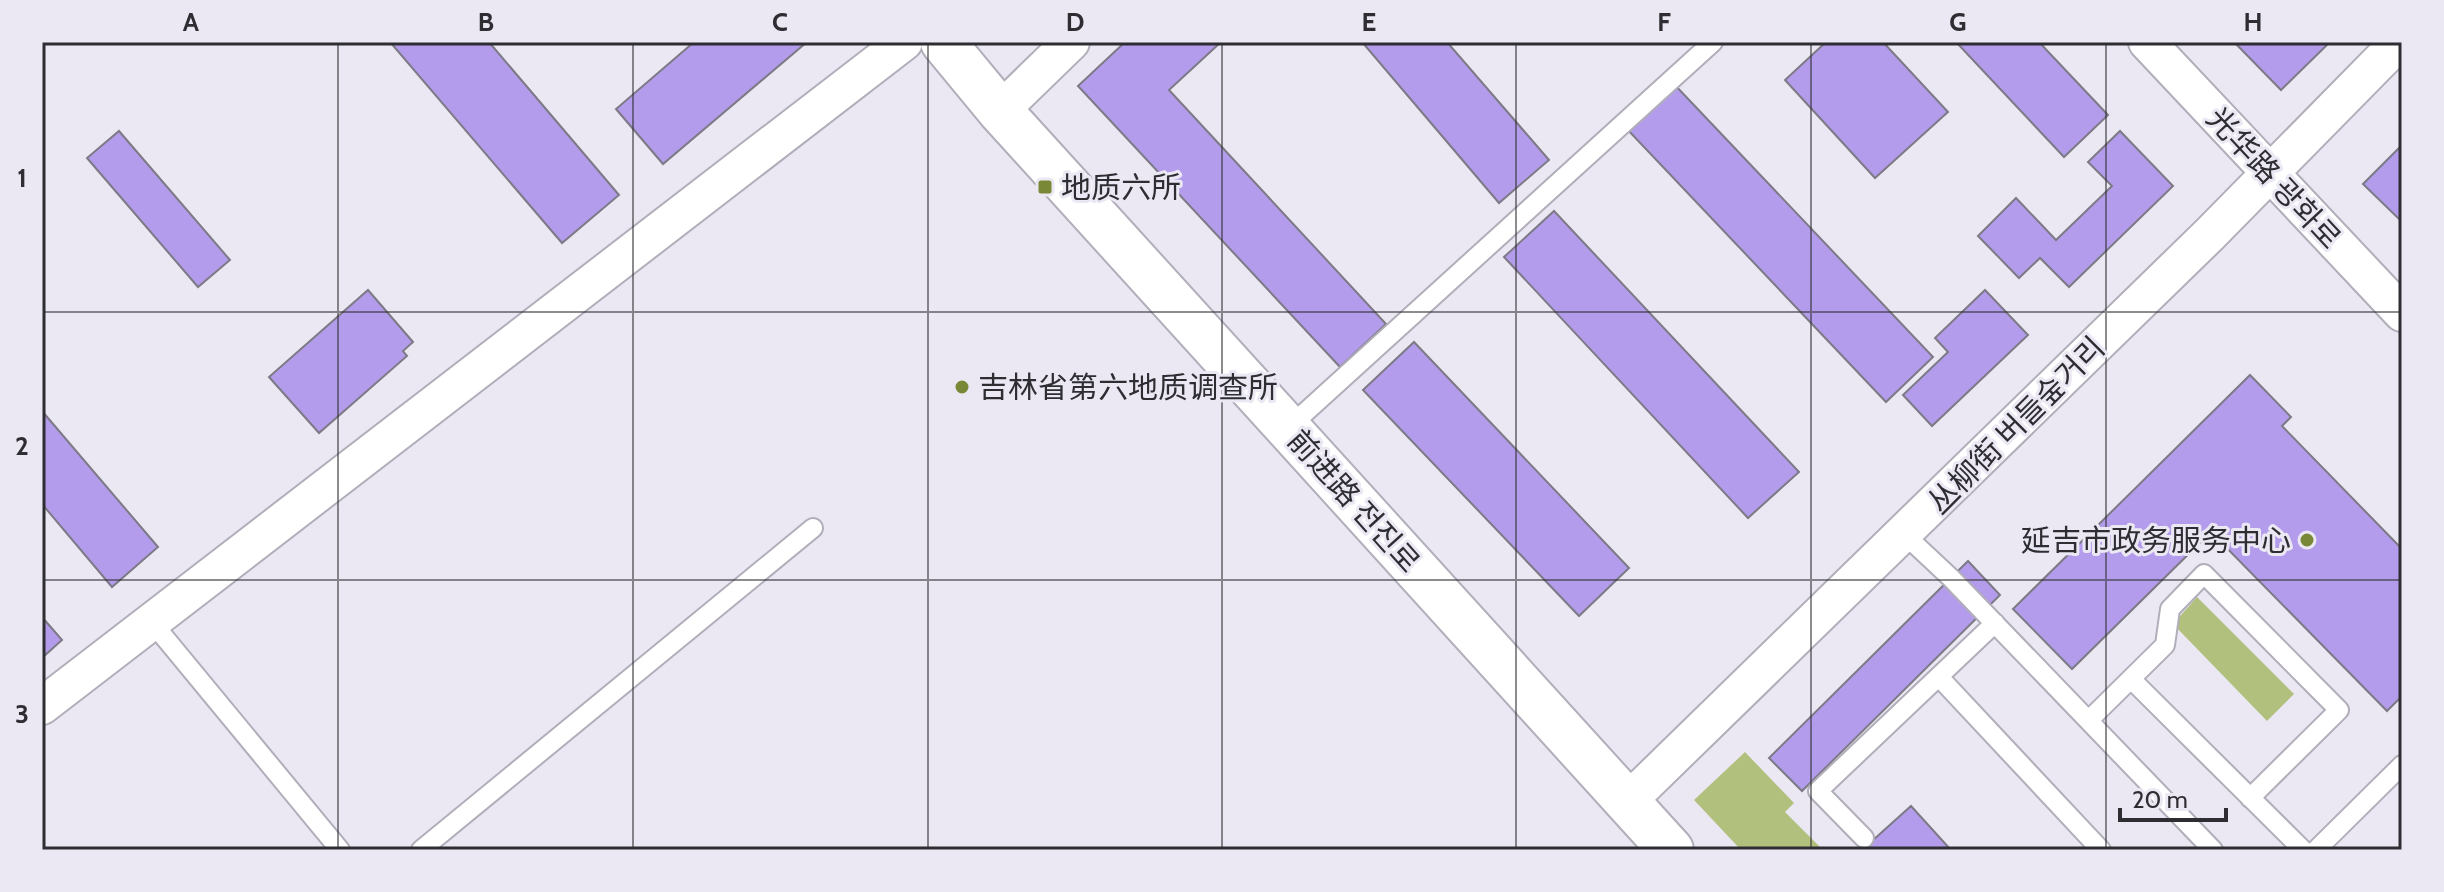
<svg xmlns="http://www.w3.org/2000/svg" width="2444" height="892" font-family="Cabin,'Noto Sans SC','Noto Sans KR',sans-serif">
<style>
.green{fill:#b2c07e}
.building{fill:#b39cec;stroke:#7d7a85;stroke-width:2}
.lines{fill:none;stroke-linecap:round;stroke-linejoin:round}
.service-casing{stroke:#b1aeba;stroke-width:22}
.minor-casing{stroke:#b1aeba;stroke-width:40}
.tertiary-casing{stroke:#b1aeba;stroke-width:48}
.service{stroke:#fff;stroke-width:18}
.minor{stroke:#fff;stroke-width:36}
.tertiary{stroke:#fff;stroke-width:44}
.grid{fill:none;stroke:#2e2d32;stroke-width:2;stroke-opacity:0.55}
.poi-dot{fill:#798837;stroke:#ebe8f4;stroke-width:3}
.labels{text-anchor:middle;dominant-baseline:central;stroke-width:6;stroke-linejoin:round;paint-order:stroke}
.street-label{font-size:30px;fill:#2e2d32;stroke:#ebe8f4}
.poi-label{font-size:30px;fill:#2e2d32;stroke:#ebe8f4;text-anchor:start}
.neatline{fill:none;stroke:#2e2d32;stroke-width:3}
.grid-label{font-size:26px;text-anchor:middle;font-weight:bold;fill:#2e2d32}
</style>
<rect width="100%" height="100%" fill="#ebe8f4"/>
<path class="green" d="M2197 597 2294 694 2267 721 2173 624Z
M1745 752 1794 803 1785 812 1823 850H1741L1694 800Z"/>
<path class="building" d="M390 42H489L619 195 562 243Z
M694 42H807L663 164 616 109Z
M1125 42H1221L1169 90 1386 324 1340 367 1078 86Z
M1362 42H1447L1549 160 1499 203Z
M1826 42H1883L1948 112 1875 178 1785 80Z
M1956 42H2039L2108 115 2064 157Z
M2234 42H2330L2281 90Z
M1673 83 1933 357 1886 402 1626 128Z
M119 131 230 260 198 287 87 158Z
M2120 131 2173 186 2069 287 2040 258 2019 278 1978 236 2016 198 2056 240 2112 186 2088 162Z
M2402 145V222L2363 184Z
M1554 211 1799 472 1748 518 1504 257Z
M368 290 413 342 403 351 407 356 319 433 269 377Z
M1985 290 2028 335 1932 426 1903 395 1948 352 1935 338Z
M1414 342 1629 568 1579 616 1363 390Z
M2250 375 2291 417 2282 426 2402 549V696L2387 711 2211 532 2072 669 2013 609Z
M42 411 158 547 112 587 42 504Z
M1968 561 2000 595 1802 791 1769 758Z
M42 617 62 640 42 658Z
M1911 806 1951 850H1862Z"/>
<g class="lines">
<g class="service-casing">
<path id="service" d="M1288 428 1713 42
M1904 534 1951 578 2213 850
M151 621 340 850
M1939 677 2101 850
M2131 679 2303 850
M2089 720 2165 645 2170 609 2204 574 2339 710 2250 798
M1864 838 1818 791 1995 623
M421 850 813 528
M2316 850 2402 765"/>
</g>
<g class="minor-casing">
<path id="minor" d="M2147 42 2402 313
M1000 111 1071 42
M42 706 904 42
M1626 803 2210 234 2399 42"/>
</g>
<g class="tertiary-casing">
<path id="tertiary" d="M943 42 1000 111 1671 850"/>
</g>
<use href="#service" class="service"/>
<use href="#minor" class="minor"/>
<use href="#tertiary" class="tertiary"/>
</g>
<path class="grid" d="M338 42V850M633 42V850M928 42V850M1222 42V850M1516 42V850M1811 42V850M2106 42V850M42 312H2402M42 580H2402"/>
<g class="poi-dot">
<rect x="1037" y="179" width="16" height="16" rx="4"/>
<circle cx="962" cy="387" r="8"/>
<circle cx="2307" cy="540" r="8"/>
</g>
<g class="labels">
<g class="street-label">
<text transform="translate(2274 178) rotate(47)">光华路 광화로</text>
<text transform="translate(2016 425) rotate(-45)">丛柳街 버들숲거리</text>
<text transform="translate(1354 501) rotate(48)">前进路 전진로</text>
</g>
<g class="poi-label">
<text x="1061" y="187">地质六所</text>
<text x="978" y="387">吉林省第六地质调查所</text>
<text x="2291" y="540" text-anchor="end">延吉市政务服务中心</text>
</g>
</g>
<rect width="2444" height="892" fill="none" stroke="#ebe8f4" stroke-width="88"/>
<path d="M2120 808v12h106v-12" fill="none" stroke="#2e2d32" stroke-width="4"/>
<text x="2132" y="808" font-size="24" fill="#2e2d32" stroke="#ebe8f4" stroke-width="6" paint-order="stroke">20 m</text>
<rect x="44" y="44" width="2356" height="804" class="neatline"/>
<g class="grid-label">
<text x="191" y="31">A</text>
<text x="486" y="31">B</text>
<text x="780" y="31">C</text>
<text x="1075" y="31">D</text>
<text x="1369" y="31">E</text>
<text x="1664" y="31">F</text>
<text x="1958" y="31">G</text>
<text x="2253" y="31">H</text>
<text x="22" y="187">1</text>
<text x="22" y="455">2</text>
<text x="22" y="723">3</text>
</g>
</svg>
